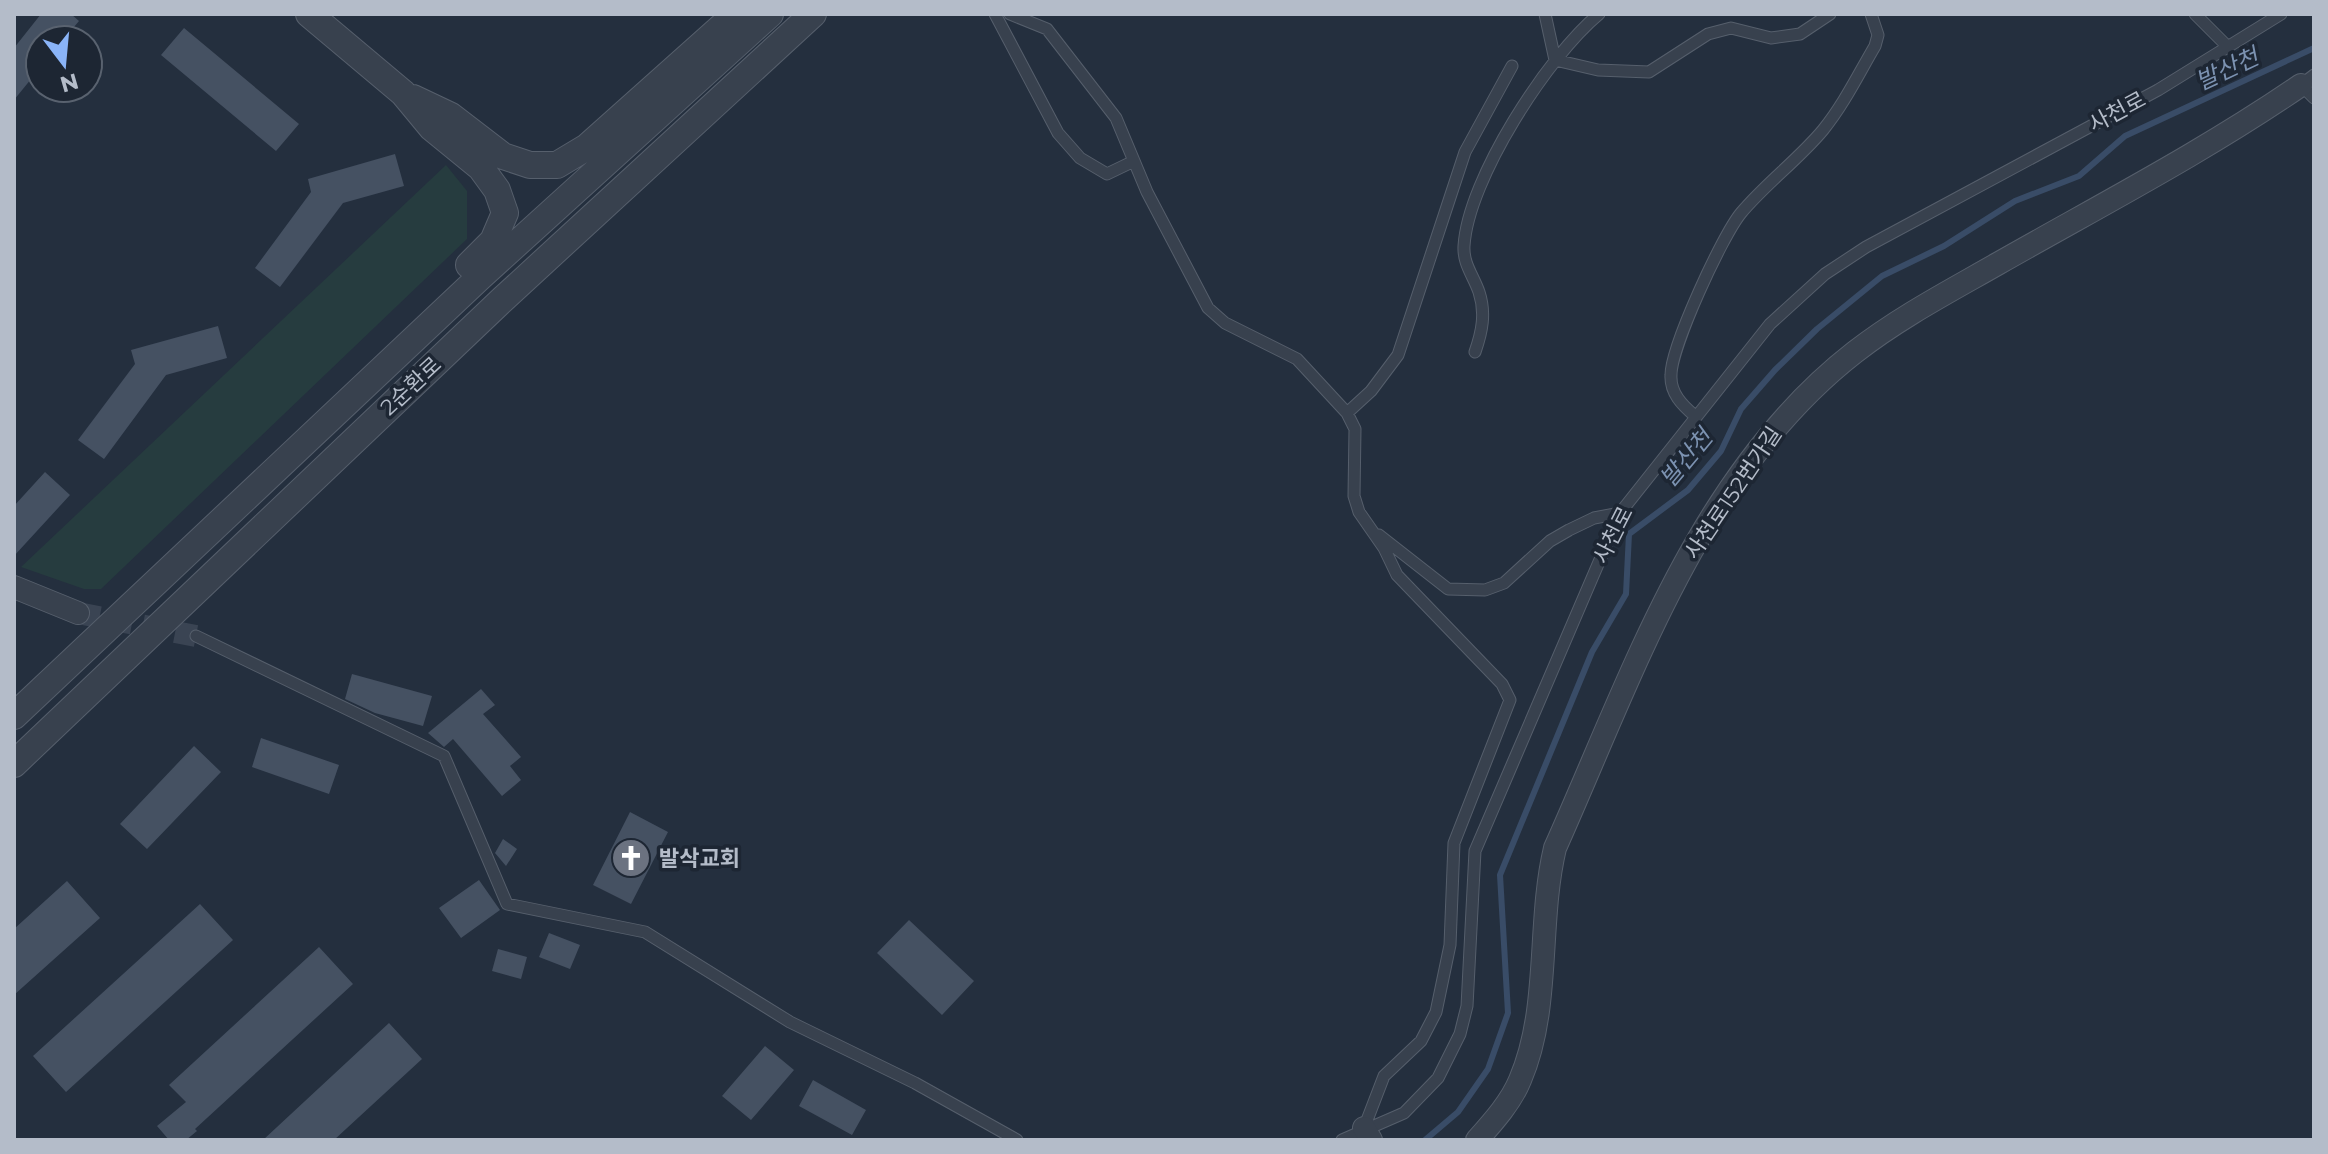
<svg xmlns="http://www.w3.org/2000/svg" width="2328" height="1154" font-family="Montserrat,'Noto Sans KR',sans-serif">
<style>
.green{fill:#263c3f}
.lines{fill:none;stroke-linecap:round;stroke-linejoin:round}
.stream{stroke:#394c67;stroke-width:6}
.building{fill:#455162}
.minor-tunnel{stroke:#3a4453;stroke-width:22;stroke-dasharray:22 11;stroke-linecap:butt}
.service-casing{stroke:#565f6c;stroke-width:13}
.minor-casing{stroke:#565f6c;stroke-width:24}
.tertiary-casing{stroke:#565f6c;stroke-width:28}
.service{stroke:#38414e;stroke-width:11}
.minor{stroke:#38414e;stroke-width:22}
.tertiary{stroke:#38414e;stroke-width:26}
.labels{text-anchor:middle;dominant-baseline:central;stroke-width:7;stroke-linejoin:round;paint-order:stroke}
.street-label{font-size:22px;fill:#b4bcc9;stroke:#1d2633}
.poi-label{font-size:22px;font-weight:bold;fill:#b4bcc9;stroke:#1d2633;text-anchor:start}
.water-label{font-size:24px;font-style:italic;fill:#7c92b1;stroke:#1d2633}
</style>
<rect width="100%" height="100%" fill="#242f3e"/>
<path class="green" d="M446 165 467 191V239L101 589H84L21 567Z"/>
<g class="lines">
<path class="stream" d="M1425 1140 1458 1112 1488 1069 1508 1013 1500 875 1592 652 1626 594 1629 534 1688 490 1721 451 1741 409 1775 370 1817 329 1882 276 1944 246 2015 201 2079 176 2125 136 2314 48"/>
</g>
<path class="building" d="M41 14H71L79 21 63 40H40V68L14 100V48Z
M184 28 299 124 276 151 161 55Z
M395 154 404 186 343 203 280 287 255 268 311 192 308 179Z
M218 326 227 358 166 375 104 459 78 440 135 364 131 350Z
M45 472 70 495 14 556V506Z
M352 674 432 696 423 726 375 713 345 699Z
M481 689 495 705 483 714 521 757 510 766 521 780 502 796 453 739 444 747 428 733Z
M261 738 339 765 329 794 252 767Z
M194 746 221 772 147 849 120 824Z
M630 812 668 832 631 904 593 885Z
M503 839 517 849 506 866 495 853Z
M479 880 500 910 461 938 439 908Z
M67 881 100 918 14 995V929Z
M200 904 233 940 66 1092 33 1056Z
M909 920 974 981 942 1015 877 953Z
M549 933 580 945 570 969 539 957Z
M319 947 353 984 195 1129 197 1131 186 1140H169L157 1126 186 1102 169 1085Z
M498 949 527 957 521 979 492 971Z
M389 1023 422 1059 334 1140H263Z
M765 1046 794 1070 751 1120 722 1096Z
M813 1080 866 1110 852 1135 799 1106Z"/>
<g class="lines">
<path class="minor-tunnel" d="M78 613 196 636"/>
<g class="service-casing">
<path id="service" d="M995 14 1058 133 1080 158 1107 174 1134 161
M1010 14 1047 29 1116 118 1147 192 1208 308 1225 323 1297 359 1347 413 1355 429 1354 496 1359 512 1384 548 1397 575 1502 684 1510 700 1454 843 1450 945 1436 1012 1421 1041 1384 1076 1364 1128
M1545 14 1555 60 1598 70 1649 72 1708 34 1731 28 1771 38 1800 34 1830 14
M2195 14 2229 48
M2314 75 2301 85 2314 98
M1475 352C1482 332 1486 313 1479 292 1473 275 1463 264 1464 246 1468 179 1548 56 1599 14
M1347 413 1371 391 1398 355 1465 152 1512 66
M1695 416C1682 405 1670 393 1671 375 1671 347 1722 236 1741 213 1766 183 1798 160 1823 130 1844 104 1858 75 1875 46L1878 35 1871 14
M1379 535 1448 589 1485 590 1504 583 1550 541 1569 530 1594 518 1620 513
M196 636 444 756 507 904 645 932 790 1022 915 1083 1017 1140
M1342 1140 1404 1113 1438 1078 1460 1034 1467 1006 1475 851 1620 513 1770 324 1825 274 1866 247 2158 90 2281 14"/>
</g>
<g class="minor-casing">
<path id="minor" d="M14 587 78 613
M1364 1128 1371 1140
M1477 1140C1493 1122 1511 1102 1520 1080 1551 1008 1537 924 1555 848 1633 674 1699 473 1855 352 1900 317 1950 291 1999 263 2101 205 2205 151 2301 85"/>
</g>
<g class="tertiary-casing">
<path id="tertiary" d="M309 14 403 93 432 128 481 168 497 190 505 213 493 241 469 265
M413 98 451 116 503 156 530 165H557L587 147 736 14
M14 716 480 277 770 14
M14 764 503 299 813 14"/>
</g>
<use href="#service" class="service"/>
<use href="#minor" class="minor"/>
<use href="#tertiary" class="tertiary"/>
</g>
<defs>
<g id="church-disc" transform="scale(2)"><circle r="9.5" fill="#6b7280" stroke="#1d2633"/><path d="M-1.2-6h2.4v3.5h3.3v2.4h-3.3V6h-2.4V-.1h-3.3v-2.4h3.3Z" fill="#fff"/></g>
</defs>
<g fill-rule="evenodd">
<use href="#church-disc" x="631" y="858"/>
</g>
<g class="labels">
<g class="street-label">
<text transform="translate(2117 112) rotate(-28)">사천로</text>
<text transform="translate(411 386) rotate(-43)">2순환로</text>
<text transform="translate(1733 493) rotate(-56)">사천로152번가길</text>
<text transform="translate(1613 535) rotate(-63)">사천로</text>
</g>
<g class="poi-label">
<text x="659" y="858">발삭교회</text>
</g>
<g class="water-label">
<text transform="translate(2227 69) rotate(-25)">발산천</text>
<text transform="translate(1686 458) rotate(-50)">발산천</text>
</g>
</g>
<rect width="2328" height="1154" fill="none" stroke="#b4bcc9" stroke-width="32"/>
<g transform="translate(64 64) rotate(164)"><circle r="38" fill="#1d2633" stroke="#59626f" stroke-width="2"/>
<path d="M0-6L14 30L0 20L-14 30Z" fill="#8ab4f8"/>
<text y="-12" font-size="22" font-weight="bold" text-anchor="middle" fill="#b4bcc9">N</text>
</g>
</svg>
